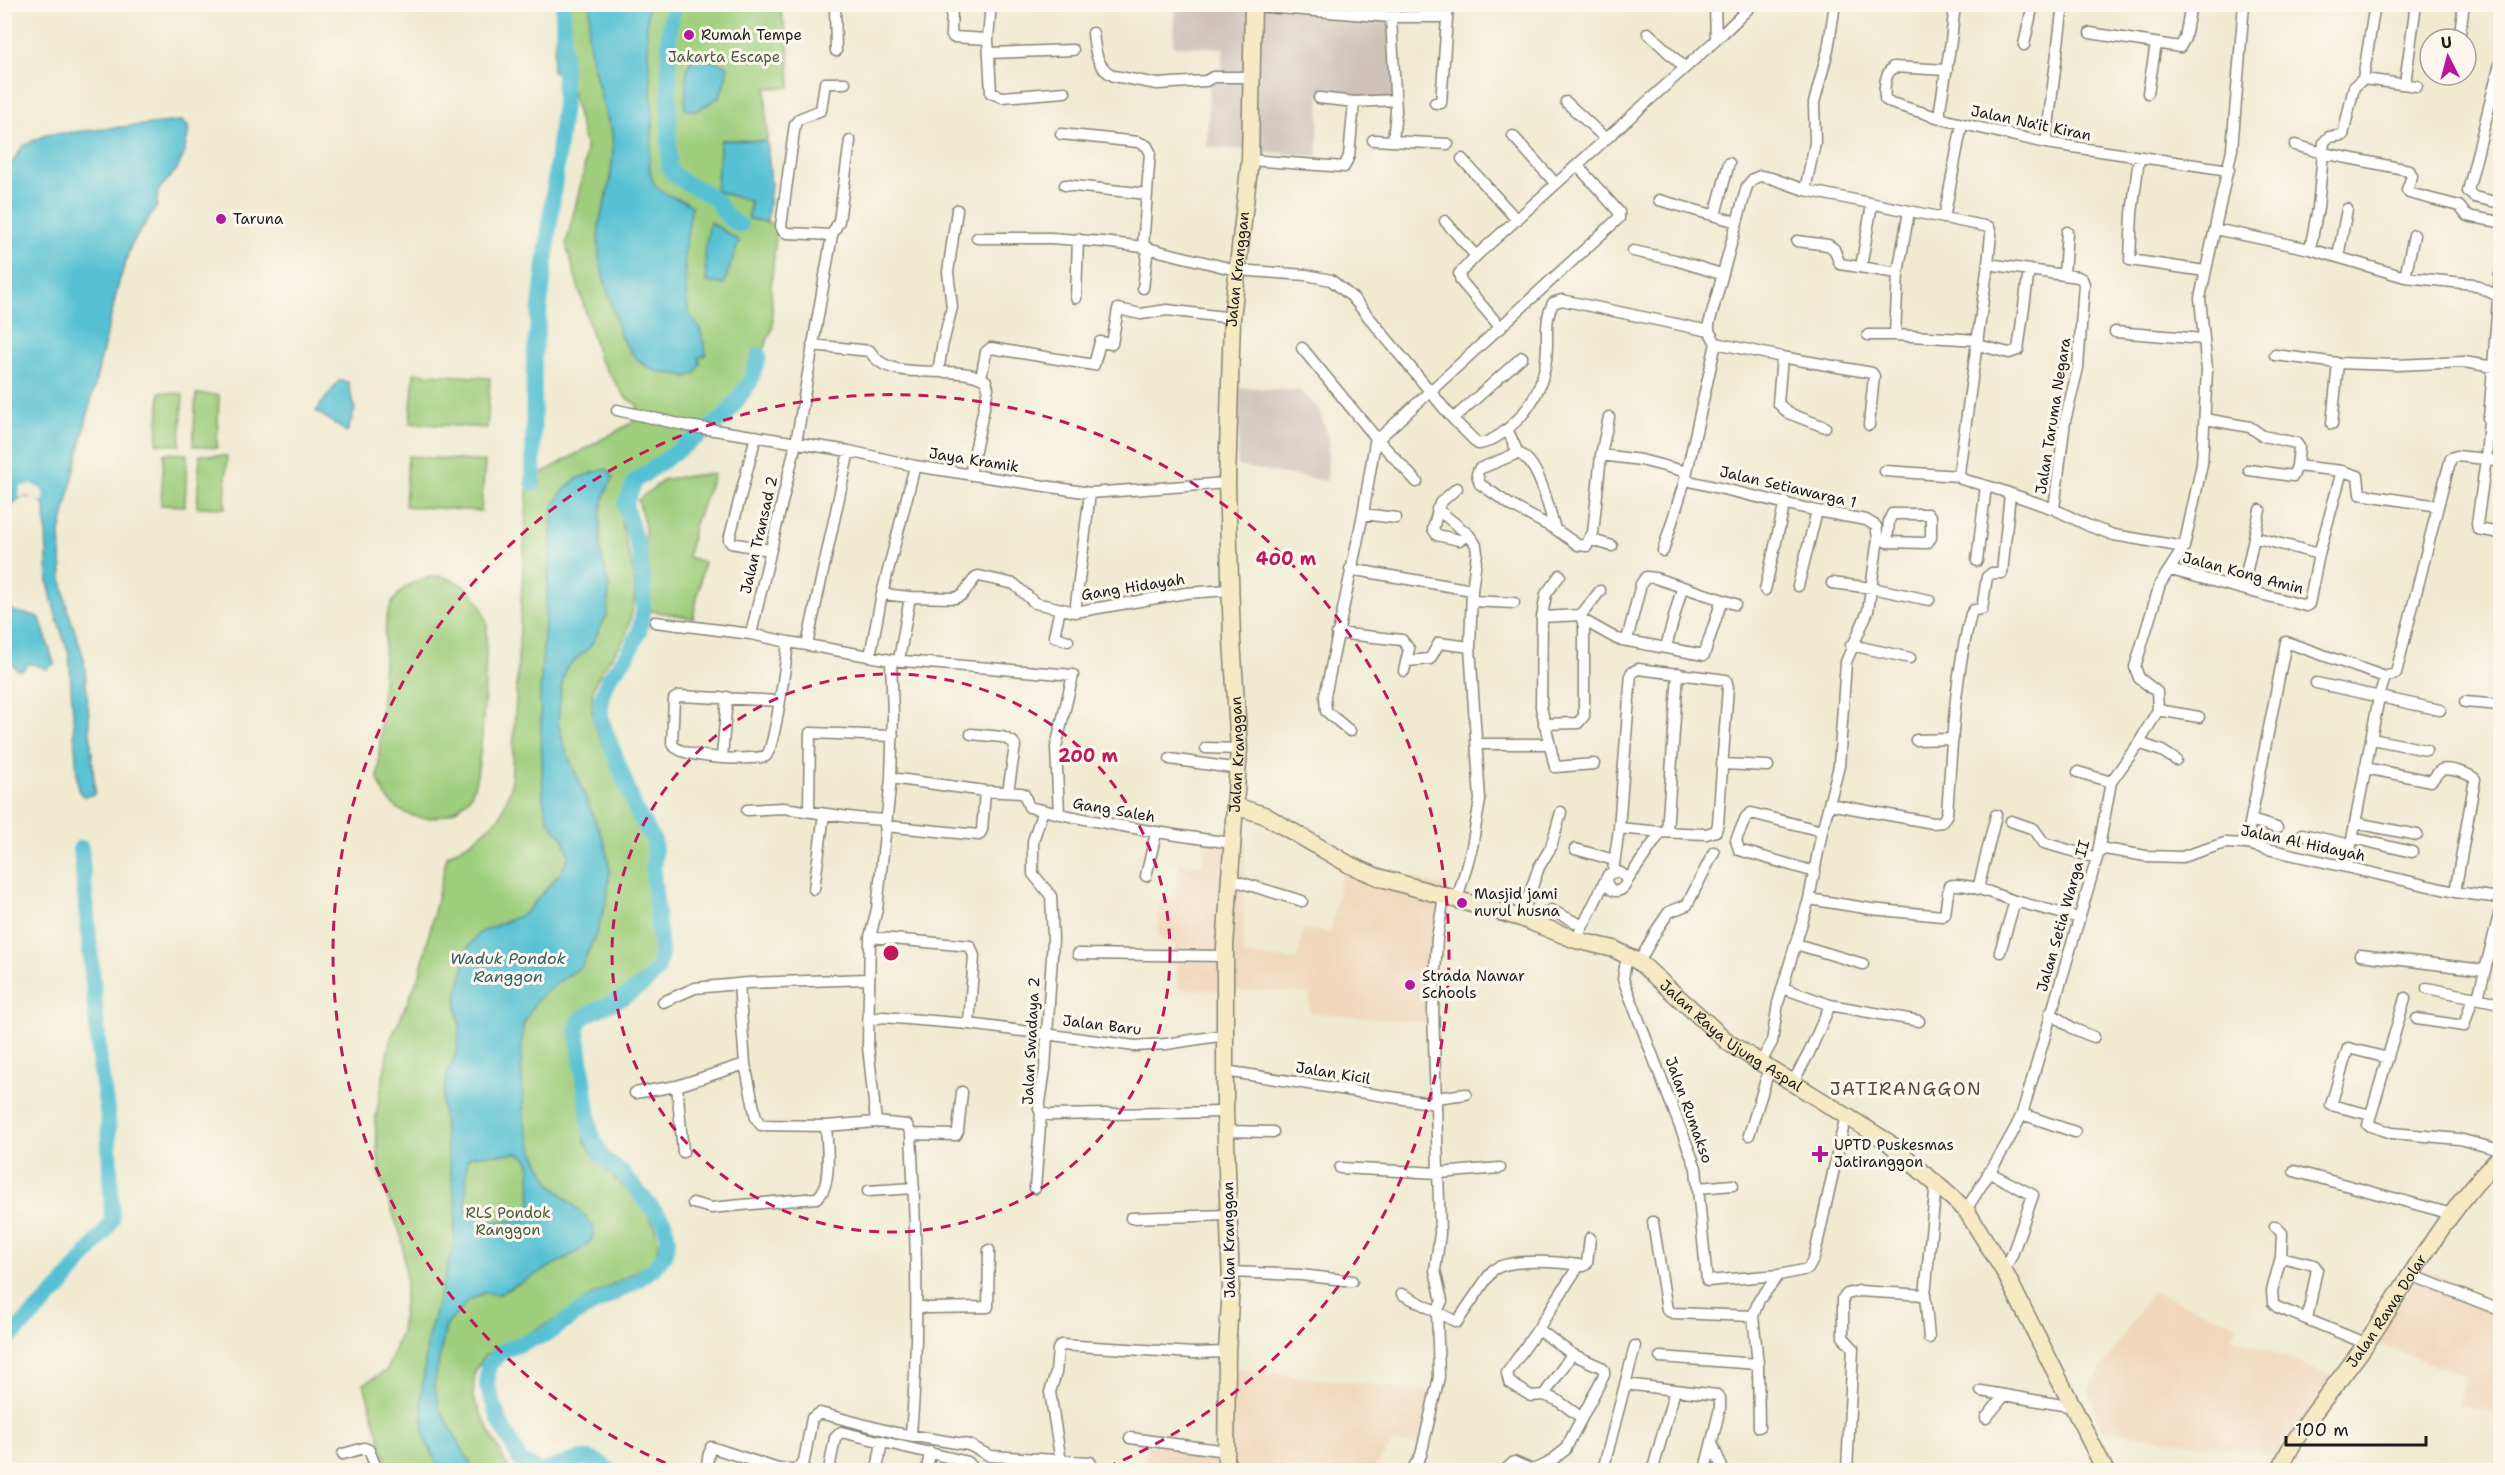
<svg xmlns="http://www.w3.org/2000/svg" width="2505" height="1475" font-family="'Shantell Sans',sans-serif">
<style>
.built{fill:#f0d6bc}
.industrial{fill:#cec2b9}
.green{fill:#9ecd7c;stroke:#5d744c;stroke-width:1.5}
.water{fill:#57c1d3;stroke:#3a6e78;stroke-width:1.5;fill-rule:evenodd}
.pier{fill:#f0ead1}
.lines{fill:none;stroke-linecap:round;stroke-linejoin:round}
.river{stroke:#57c1d3;stroke-width:16}
.street-casing{stroke:#868376;stroke-width:13}
.secondary-casing{stroke:#868376;stroke-width:19}
.street{stroke:#fff;stroke-width:10}
.secondary{stroke:#f6e9c3;stroke-width:16}
.ring{fill:none;stroke:#c2185b;stroke-width:3;stroke-dasharray:10 8}
.poi-dot{fill:#b5179e;stroke:#fbf7ec;stroke-width:2}
.labels{text-anchor:middle;dominant-baseline:central;stroke-width:6;stroke-linejoin:round;paint-order:stroke}
.poi-label{font-size:15px;fill:#1c1c1c;stroke:#fbf7ec;text-anchor:start}
.park-label{font-size:15px;fill:#4a5a3e;stroke:#fbf7ec}
.street-label{font-size:15px;fill:#1c1c1c;stroke:#fbf7ec}
.water-label{font-size:16px;font-style:italic;fill:#345e65;stroke:#fbf7ec}
.quarter-label{font-size:18px;letter-spacing:1.5px;fill:#584b3b;stroke:#fbf7ec}
.centre{fill:#c2185b;stroke:#fbf7ec;stroke-width:3}
.ring-label{font-size:18px;text-anchor:middle;font-weight:bold;fill:#c2185b;stroke:#fbf7ec;stroke-width:6;stroke-linejoin:round;paint-order:stroke}
</style>
<rect width="100%" height="100%" fill="#fbf7ec"/>
<filter id="ink" filterUnits="userSpaceOnUse"><feTurbulence type="fractalNoise" baseFrequency=".0167" numOctaves="2"/><feDisplacementMap in="SourceGraphic" scale="12" xChannelSelector="R" yChannelSelector="G"/><feConvolveMatrix kernelMatrix="1 2 1 2 8 2 1 2 1" color-interpolation-filters="sRGB"/></filter>
<filter id="wash" filterUnits="userSpaceOnUse"><feTurbulence type="fractalNoise" baseFrequency=".008" numOctaves="4" result="noise"/><feDisplacementMap in="SourceGraphic" scale="24" xChannelSelector="R" yChannelSelector="G"/><feGaussianBlur stdDeviation="1.35" result="paint"/><feColorMatrix in="noise" values="0 0 0 0 0 0 0 0 0 0 0 0 0 0 0 0 0 1.4 0 .05"/><feComposite in="paint" operator="in"/></filter>
<g filter="url(#wash)">
<rect width="100%" height="100%" fill="#f0ead1"/>
<path class="built" d="M1205 837 1246 840 1243 955 1297 960 1303 929 1330 933 1345 858 1444 887 1433 979 1434 1024 1310 1013 1309 993 1178 989 1174 944 1157 936 1159 900 1175 898 1179 862 1203 866Z
M2424 1268 2475 1295 2500 1303V1413L2458 1405 2466 1377 2372 1341Z
M2152 1291 2238 1325 2232 1337 2335 1377 2278 1456 2102 1430 2088 1390Z
M1231 1368 1432 1392 1422 1445 1393 1443 1373 1470H1144L1149 1443 1225 1453Z"/>
<path class="industrial" d="M1176 5H1367V15L1389 16 1396 101 1320 95 1317 156 1207 147 1210 72 1221 71 1224 48 1173 46Z
M1239 387 1300 391 1318 408 1329 438 1327 481 1238 466Z"/>
<path class="green" d="M569 5H779L788 40 790 87 766 88 767 141 721 140 716 191 750 201 749 219 777 224 771 288 773 326 761 357 753 356 744 387 723 413 631 480C605 523 641 558 634 601 632 614 629 633 621 644 606 666 589 680 592 709 593 729 605 747 613 765 625 789 637 814 649 839L651 849 648 877 657 952 652 969 641 980 606 1003 585 1011 576 1019 573 1031 585 1142 597 1161 641 1204 655 1226 658 1241 657 1255 646 1266 590 1297 557 1319 485 1355 475 1371 473 1398 509 1470H389L364 1384 387 1370 401 1331 406 1282 402 1239 380 1176 375 1121 390 1041 420 974 447 856 478 837 501 815 511 787 528 481 633 422 638 405 626 398 599 359 566 244 584 171 586 148 570 84 567 56Z
M414 373 490 378 487 428 410 423Z
M160 392 183 394 180 445 157 444Z
M196 394 219 395 217 448 193 446Z
M164 453 187 454 185 506 161 505Z
M200 455 227 456 225 508 197 507Z
M408 456 485 462 481 511 405 506Z
M706 474 714 475 694 526 688 557 704 562 693 618 647 610 645 526 638 500 665 479Z
M439 576C467 582 483 598 487 626 485 659 485 773 470 796 459 813 437 821 418 817 396 813 384 798 378 778L386 619C393 592 411 578 439 576Z"/>
<path class="water" d="M559 5H568L562 72H552Z
M591 5H648C644 44 653 84 653 124 653 140 646 163 652 179 660 198 679 196 692 206L684 253 687 304 690 316 700 329 706 352V355L699 357 700 364 696 373 687 377C679 373 672 374 664 373 643 370 632 354 621 338L600 264 598 244 599 224 610 182 613 152 612 131 606 116 592 61 588 34Z
M693 56 727 65 728 69 720 97 696 111 685 109 687 70Z
M181 121 186 123 189 130 184 154 177 169 158 191 157 206 131 245 119 282 60 532 62 580 67 608 84 658 95 792 93 795 83 796 78 790 69 654 56 616 48 583 45 506C41 501 35 497 29 497 5 494 6 532 5 547V173L23 146 45 135Z
M721 140 767 141 771 185 767 222 749 219 750 201 716 191Z
M710 222 739 241 724 284 706 282 705 249Z
M339 381 348 382 355 410 347 432 316 411Z
M607 469 613 478 605 493 600 516V549L609 588 607 615 590 647 566 668 561 689 558 723 565 748 605 844 610 871 607 899 597 932 581 967 554 985 536 1001 523 1025 521 1063 524 1120 534 1153 550 1183 589 1220 594 1228 592 1239 581 1250 500 1294 483 1293 468 1301 446 1326 434 1385 439 1407 474 1470H440L425 1438 421 1399 428 1337 454 1244 456 1203 446 1144 442 1104 447 1076 457 1051 460 1027 456 1001 468 947 480 932 524 914 562 871 569 856 564 839 548 821 543 797 540 693 553 506C570 478 577 477 607 469ZM518 1153 526 1157 530 1163 531 1216 527 1219C508 1220 482 1226 466 1212L467 1160 471 1156Z
M5 597C15 621 22 609 40 618L54 664 46 669 33 664H28L23 670H17C0 651 4 622 5 597Z"/>
<path class="pier" d="M32 484 42 490 44 498 42 502 27 496 19 498 20 487Z"/>
<g class="lines">
<path class="river" d="M674 4 669 31V167C679 185 699 186 713 198 725 208 721 217 740 225
M533 483 534 357 564 103 563 4
M4 1343 60 1288 106 1230 112 1219 108 1117 100 1064 81 848
M536 1470 520 1460 499 1420 487 1385 488 1366 502 1351 549 1333 576 1314 633 1283 652 1270 665 1255 668 1238 664 1222 622 1173 603 1158 591 1133 577 1030 579 1021 586 1015 622 998 644 984 657 971 661 953 653 872 655 854 654 841 636 810 601 719V698L608 679 628 654 639 632 643 613V581L639 551 625 505 635 481 725 417 750 382 759 356
M546 1470C571 1464 586 1448 609 1470"/>
</g>
</g>
<g filter="url(#ink)">
<g class="lines">
<g class="street-casing">
<path id="street" d="M835 4 836 51
M952 4 951 34 953 37 988 39
M991 4 988 39 991 93 1002 97 1065 92
M1253 6 1391 17H1447
M1391 17 1396 111 1393 141
M1093 33C1095 50 1096 68 1114 76L1157 84 1206 81 1213 77H1252
M1648 33 1685 68
M2090 33 2180 47 2185 38 2191 4
M2459 39 2464 4
M1716 40 1753 4
M2024 45 2033 4
M989 53 1073 50
M2500 63 2468 191 2474 197 2500 203
M1947 70 1893 67C1885 74 1884 88 1885 99L1891 103 1950 121 2046 143 2229 170
M2363 79 2375 4
M2405 83 2416 4
M2148 93 2156 44
M1319 98 1354 102 1395 100
M1566 102 1606 139
M1435 103H1441L1448 4
M1943 119 1940 115V109L1951 41 1955 4
M1061 134 1138 142 1147 146 1150 152 1143 247
M1513 136 1556 184
M1373 140 1448 144
M2046 143 2063 4
M2295 145 2323 153 2409 170 2412 176 2407 190 2409 193 2459 206 2467 216 2500 222
M2139 158 2132 213 2130 260 2205 271
M1462 159 1517 220
M1250 160 1344 167 1349 156 1354 102
M1065 185 1147 194
M1805 190 1815 143 1814 103 1828 50 1835 4
M1659 200 1737 222
M1909 211 1898 273 1895 335 1978 340
M1715 215 1729 163
M1944 218 1962 124
M1445 221 1476 256
M2215 229 2310 249 2405 277 2473 284 2500 297
M832 235 787 233 783 231 781 226 795 124 799 119 821 110 825 83H845
M977 238H1051L1103 242 1143 247 1236 270 1306 275 1331 280 1353 298 1453 419 1478 444C1489 443 1502 434 1511 426 1536 404 1547 377 1547 344 1547 329 1546 316 1553 303L1562 300 1571 302 1709 331
M1797 241 1828 245 1834 249 1840 264 1898 273
M2310 249 2318 208 2324 142 2329 137 2343 135 2354 87 2363 79 2417 86
M1633 251 1675 260 1721 274
M2338 257 2347 209
M1988 264 2078 277 2082 279 2084 284 2078 368 2065 421 2054 509
M1861 267 1872 204
M2064 274 2067 232
M2405 277 2414 235
M1143 288 1148 248
M1076 298 1078 239
M1501 328 1461 281 1459 274 1476 256 1716 40 1715 4
M2115 332 2203 339
M1868 335H1895
M1716 343 1782 357
M812 345 870 351C889 386 957 361 986 381L988 388 970 475
M1978 345 2009 353 2018 350 2029 270
M1302 348 1377 439 1417 482
M2275 355 2338 363 2397 365 2464 362 2500 368
M938 372 942 347 952 307 948 272 957 210
M981 378 986 352 991 348 1094 365 1100 342 1112 344 1118 309 1141 314 1167 310 1232 318
M617 410 688 426 849 451 915 466 1090 493 1227 483
M2488 418 2500 420
M1453 419 1522 357
M2205 419 2250 427 2263 436 2296 443 2299 447 2297 466
M2332 424 2338 363
M1825 427 1788 413 1778 403 1782 357 1872 373 1874 376 1869 425
M1507 429 1518 453C1540 462 1548 507 1555 529
M756 436 729 540 731 543 770 550
M849 451 807 645 891 660 893 715 891 778 877 909 870 937 868 1046 876 1122
M1518 453 1479 469 1477 474 1480 484 1512 506 1555 529 1578 545 1587 546 1589 539
M1601 455 1609 417
M2500 462 2486 459 2477 524 2478 529 2500 533
M1885 471 1959 476
M1457 488 1440 503 1433 529 1437 535 1459 540 1469 535
M2438 506 2451 458 2457 456 2486 459 2500 275
M1437 509 1469 535 1476 545 1477 553 1472 590 1470 647 1480 800 1472 847 1457 900
M1363 514 1396 518
M2254 537 2319 554
M1878 538 1887 542 1927 543 1931 538V517L1928 514H1892L1889 521 1887 542
M1612 546 1589 539 1593 533 1601 455 1641 460 1687 472
M1663 551 1685 480
M1977 561 1986 486
M1350 569 1472 590
M2171 570 2306 606 2309 604 2319 554 2342 471
M1560 575 1546 594 1542 617 1541 707 1555 767 1594 764
M1832 583 1872 588 1929 600
M1798 586 1817 511
M2243 588 2260 510
M1765 590 1785 502
M882 594 910 597 955 598 962 595 976 577 979 576 1014 584 1035 603 1075 612 1186 593 1230 590
M1472 601 1514 603
M1060 609 1054 636 1068 641
M1075 612 1090 493
M1542 617 1581 615
M1583 620 1617 639 1704 655 1722 600
M655 622 751 634 788 642
M1337 633 1402 640 1409 649 1404 671
M751 634 796 443 832 235 839 221 850 141
M1627 640 1641 584 1646 577 1655 578 1735 604
M1851 645 1910 658
M1666 647 1682 588
M870 656 882 594 915 466
M891 660 1073 675 1056 747 1059 814
M899 660 910 597
M1407 661 1430 659 1439 643 1470 647
M2316 683 2440 710
M780 701 679 696 674 699 672 744C681 759 749 761 766 756 775 747 786 661 788 642L807 645
M2465 702 2500 705
M2158 710 2199 717
M1544 724 1578 723 1584 716V627L1581 615 1600 591
M1350 731 1326 711 1325 696 1363 514 1375 442 1619 218V212L1577 165
M971 734 1002 737 1013 742 1015 746 1008 792
M2372 739 2426 750
M1916 740 1953 739
M2139 743 2162 751 2176 760
M1477 744H1548
M1206 748 1239 749
M722 757 727 697
M1170 759 1239 769
M1722 764 1768 766
M2365 768 2431 781C2435 778 2437 772 2441 770 2449 767 2470 774 2475 779L2455 892
M2078 772 2111 782
M891 778 985 791 1021 793 1024 794 1029 807C1096 823 1164 834 1232 843
M1829 804 1933 823 1942 822 1947 814C1952 747 1954 679 1971 614L1974 610 1982 609 1987 577 1992 573H2002L2010 494
M747 810 783 808 856 818 886 820
M809 810 810 733 893 736
M1043 810 1033 841V874L1051 896 1053 939 1045 1069 1039 1109 1041 1113 1050 1115 1225 1112
M2251 820 2277 828
M2011 821 2034 829 2044 843 2097 858
M2356 823 2417 835
M885 826 979 835 982 830 985 791
M1619 828 1661 832
M1667 832 1678 673
M2302 834 2351 845
M2353 838 2412 852
M2246 844 2286 642 2385 677 2396 673 2438 506 2360 494 2358 476 2342 471 2297 466 2293 476 2249 470
M2099 848 2146 856 2182 857 2225 843 2246 844 2455 892 2500 898
M1575 849 1614 860
M2347 866 2379 697 2385 677
M1815 872 1739 850 1736 840 1746 817 1751 813 1822 831
M1146 876 1156 833
M1229 879 1302 901
M1606 880C1609 894 1622 895 1627 881L1661 832 1706 834 1716 831 1718 824 1728 687 1726 680 1638 669 1631 673 1619 828 1613 872
M814 889 824 814
M1978 889 1996 815
M1809 899 1871 909 1942 916 1945 914 1949 886C1965 881 1999 896 2015 901
M1521 918 1539 867 1551 847 1561 812
M1540 925 1547 912 1551 910 1583 926
M870 937 970 946 974 956 969 1024
M1576 940 1608 875C1617 869 1623 872 1627 881
M1796 944 1863 964
M2000 952 2015 901 2079 918
M1078 954 1225 956
M1627 955 1623 979 1696 1168 1707 1281 1779 1275 1808 1269 1814 1258 1846 1115
M2360 955 2484 970
M1639 962 1658 928 1669 912 1687 905 1714 852
M1783 988 1830 1005 1919 1021
M2427 988 2500 1003
M2405 998 2368 1125 2392 1133 2459 1139 2500 1150
M2478 998 2500 911
M663 1002 695 988 748 983 869 979
M2050 1013 2074 1029 2094 1037
M2417 1019 2464 1026 2473 997
M868 1020 883 1017 969 1024 1135 1046 1166 1044 1225 1035
M745 1064 756 1118 761 1125 826 1126 876 1122 907 1125 911 1134C916 1234 920 1334 911 1434
M1760 1064 1772 1042 1778 1003 1809 899 1822 831 1839 766 1846 662 1868 611 1878 538 1876 526 1866 520 1817 511 1685 480 1716 343 1709 331V324L1747 186 1753 179 1760 176 1771 178 1805 190 1989 227 1991 234 1988 264 1959 472 1961 479 1994 488 2054 509 2089 526 2114 535 2184 547
M1225 1071 1436 1104
M1793 1082 1809 1053 1830 1005
M677 1086 683 1152
M635 1093 677 1086 745 1064 739 984
M1436 1098 1466 1094
M2022 1114 2075 1132
M2371 1115 2331 1105 2348 1048 2388 1058
M1226 1131 1273 1132
M911 1134 956 1135 958 1131 962 1092
M1749 1135 1769 1070
M1340 1168 1439 1173 1500 1168
M2294 1171 2452 1214
M1988 1172 2033 1195 2012 1255 2004 1271
M1035 1188 1041 1113
M1698 1188 1733 1185
M868 1191 914 1188
M693 1203 711 1208 816 1198C833 1190 827 1143 826 1126
M1966 1210C1985 1178 2007 1148 2022 1114L2097 858 2111 782 2139 743 2158 710 2157 692 2139 678 2135 667 2160 584 2184 547 2202 464 2207 370 2200 298 2232 149 2244 4
M1131 1218 1229 1215
M1653 1222 1667 1310 1673 1313 1753 1316
M2275 1226 2282 1233 2281 1257 2272 1291 2273 1303 2277 1307 2367 1344
M2281 1257 2314 1265 2317 1269 2307 1319
M1579 1265 1538 1329 1507 1373 1509 1382 1531 1396 1544 1395 1557 1400 1582 1418
M1231 1272 1301 1275 1352 1281
M2411 1275 2500 1310
M1402 1294 1457 1322 1492 1271C1509 1257 1562 1262 1584 1266L1587 1263 1590 1238
M1925 1295 1929 1338
M917 1306 928 1308 988 1307 989 1250
M1538 1329 1572 1354 1544 1395
M1660 1357 1758 1364
M1625 1384 1717 1395 1720 1398V1408L1705 1470
M1981 1391 2074 1407
M1986 1418 2004 1396
M1759 1427 1758 1364 1753 1316 1759 1300 1779 1275
M1130 1438 1226 1451
M1712 1443 1723 1470
M711 1447 778 1469H798L804 1461 812 1418 820 1413 896 1433 969 1445 990 1456 1090 1462 1094 1470
M343 1454 364 1448 369 1450 377 1470
M1061 1462 1050 1392 1056 1373 1058 1349 1061 1345 1194 1353 1227 1352
M706 1470 709 1453
M829 1470 835 1438 841 1432 968 1462 975 1470
M877 1470 882 1441
M927 1470 930 1452
M1412 1470 1421 1455 1439 1377 1437 1311 1442 1301 1435 1270 1440 1234 1433 1009 1437 938 1444 897
M1505 1470 1514 1462 1532 1470 1547 1464 1565 1450 1604 1375V1370L1601 1367 1572 1354
M1603 1470 1635 1346
M1656 1470 1654 1465 1675 1390
M1788 1470H1792
M1847 1470 1853 1348 1843 1337V1298L1847 1294 1859 1291 1925 1295 1936 1183"/>
</g>
<g class="secondary-casing">
<g id="secondary">
<path id="s1" d="M1235 806 1264 815 1350 865 1378 877 1521 918 1576 940 1614 949 1639 962 1729 1043 1888 1142 1966 1210 2004 1271 2105 1470"/>
<path id="s2" d="M1226 1470 1227 1352 1231 1285 1225 1112V947L1239 749 1232 640 1227 483 1232 318 1250 160 1253 4"/>
<path id="s3" d="M2280 1470C2299 1423 2339 1384 2367 1342 2410 1279 2446 1211 2500 1157"/>
</g>
</g>
<use href="#street" class="street"/>
<use href="#secondary" class="secondary"/>
</g>
</g>
<g class="ring">
<circle cx="891" cy="953" r="279"/>
<path d="M682 1470A558 558 0 1 1 1100 1470"/>
</g>
<g class="poi-dot">
<circle cx="689" cy="35" r="6"/>
<circle cx="221" cy="219" r="6"/>
<circle cx="1462" cy="903" r="6"/>
<circle cx="1410" cy="985" r="6"/>
<path d="M1817 1145h6v6h6v6h-6v6h-6v-6h-6v-6h6z"/>
</g>
<g class="labels">
<g class="poi-label">
<text x="701" y="35">Rumah Tempe</text>
<text x="233" y="219">Taruna</text>
<text x="1474" y="894">Masjid jami<tspan x="1474" dy="17">nurul husna</tspan></text>
<text x="1422" y="976">Strada Nawar<tspan x="1422" dy="17">Schools</tspan></text>
<text x="1834" y="1145">UPTD Puskesmas<tspan x="1834" dy="17">Jatiranggon</tspan></text>
</g>
<g class="park-label">
<text x="724" y="57">Jakarta Escape</text>
<text x="508" y="1213">RLS Pondok<tspan x="508" dy="17">Ranggon</tspan></text>
</g>
<g class="street-label">
<text transform="translate(2031 123) rotate(12)">Jalan Na'it Kiran</text>
<text stroke="none"><textPath href="#s2" startOffset="1202">Jalan Kranggan</textPath></text>
<text transform="translate(2053 416) rotate(-81)">Jalan Taruma Negara</text>
<text transform="translate(974 460) rotate(9)">Jaya Kramik</text>
<text transform="translate(1788 487) rotate(13)">Jalan Setiawarga 1</text>
<text transform="translate(759 535) rotate(-77)">Jalan Transad 2</text>
<text transform="translate(2243 573) rotate(15)">Jalan Kong Amin</text>
<text transform="translate(1133 587) rotate(-9)">Gang Hidayah</text>
<text stroke="none"><textPath href="#s2" startOffset="716">Jalan Kranggan</textPath></text>
<text transform="translate(1114 810) rotate(10)">Gang Saleh</text>
<text transform="translate(2303 843) rotate(12)">Jalan Al Hidayah</text>
<text transform="translate(2063 916) rotate(-74)">Jalan Setia Warga II</text>
<text transform="translate(1102 1025) rotate(7)">Jalan Baru</text>
<text stroke="none"><textPath href="#s1" startOffset="554">Jalan Raya Ujung Aspal</textPath></text>
<text transform="translate(1031 1041) rotate(-87)">Jalan Swadaya 2</text>
<text transform="translate(1333 1073) rotate(9)">Jalan Kicil</text>
<text transform="translate(1689 1110) rotate(70)">Jalan Rumakso</text>
<text transform="translate(1229 1240) rotate(-91)">Jalan Kranggan</text>
<text stroke="none"><textPath href="#s3" startOffset="192">Jalan Rawa Dolar</textPath></text>
</g>
<g class="water-label">
<text x="508" y="958">Waduk Pondok<tspan x="508" dy="18">Ranggon</tspan></text>
</g>
<g class="quarter-label">
<text x="1906" y="1089">JATIRANGGON</text>
</g>
</g>
<circle cx="891" cy="953" r="9" class="centre"/>
<g class="ring-label">
<text x="1286" y="565">400 m</text>
<text x="1088" y="762">200 m</text>
</g>
<rect width="2505" height="1475" fill="none" stroke="#fbf7ec" stroke-width="24"/>
<g transform="translate(2448 57) rotate(354)"><circle r="28" fill="#fbf7ec" stroke="#a29f99" stroke-width="1.5"/>
<path d="M0-4.5L10 22L0 15L-10 22Z" fill="#b5179e"/>
<text y="-9" font-size="16" font-weight="bold" text-anchor="middle" fill="#1c1c1c">U</text>
</g>
<path d="M2286 1436v9h140v-9" fill="none" stroke="#1c1c1c" stroke-width="3"/>
<text x="2295" y="1436" font-size="18" fill="#1c1c1c" stroke="#fbf7ec" stroke-width="4.5" paint-order="stroke">100 m</text>
</svg>
